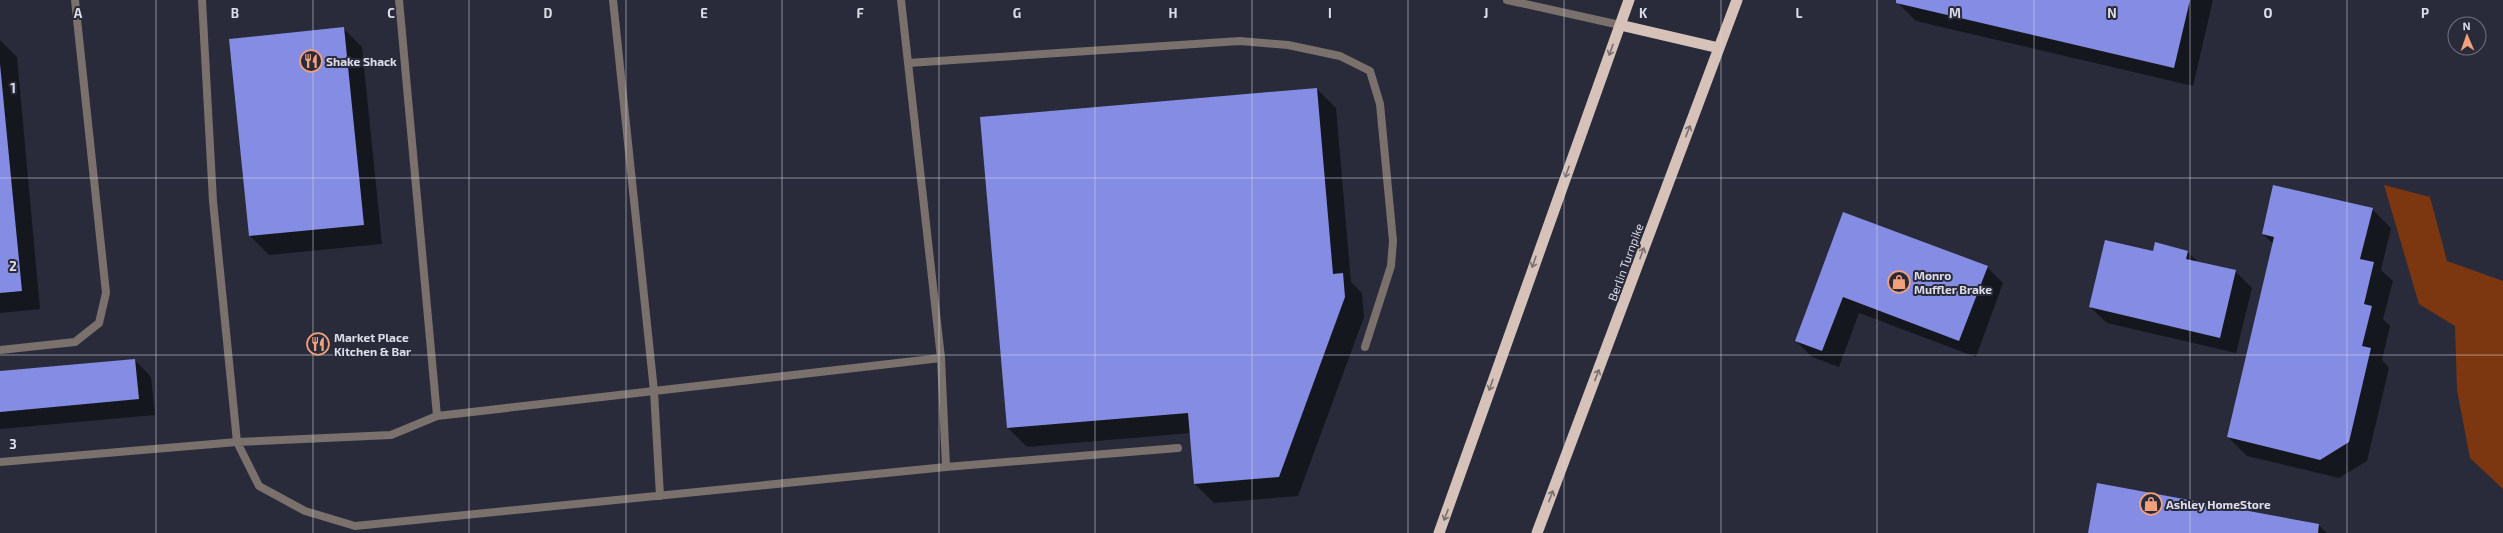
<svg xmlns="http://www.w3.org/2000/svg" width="2503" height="533" font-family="'Exo 2',sans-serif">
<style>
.green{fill:#7c3710}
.shadow{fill:#0007}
.building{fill:#858ce3}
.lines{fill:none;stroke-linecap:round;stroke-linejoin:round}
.service{stroke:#7a706c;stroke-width:8}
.trunk{stroke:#d6c2b8;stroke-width:11}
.oneway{stroke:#776f73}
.grid{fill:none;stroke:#dcdde8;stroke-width:1;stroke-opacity:0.55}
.labels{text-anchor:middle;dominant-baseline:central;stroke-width:4;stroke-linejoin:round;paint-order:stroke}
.poi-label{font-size:12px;font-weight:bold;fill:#dcdde8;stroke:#292b3b;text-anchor:start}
.street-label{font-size:12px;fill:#dcdde8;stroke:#292b3b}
.grid-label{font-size:13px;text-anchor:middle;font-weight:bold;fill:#dcdde8;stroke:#292b3b;stroke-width:4;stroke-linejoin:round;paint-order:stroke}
</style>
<rect width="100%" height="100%" fill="#292b3b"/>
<path class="green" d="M2384 185 2430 197 2447 261 2503 281V489L2470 458 2457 390 2455 326 2419 304Z"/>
<path class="shadow" d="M1897 0H2213L2193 86 1916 21 1897 2Z
M343 28 362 47 382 244 269 255 250 236 231 40Z
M0 40 17 57 40 309 0 313Z
M1317 89 1336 108 1351 282 1362 293 1364 317 1298 496 1214 503 1195 484 1191 433 1027 447 1008 428Z
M2372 209 2391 228 2381 270 2393 281 2383 319 2390 326 2382 360 2389 368 2367 461 2339 478 2247 456 2228 437 2273 244 2263 234Z
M1844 213 1987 267 2003 283 1976 357 1859 313 1839 367 1812 357 1796 341Z
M2154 252H2188L2199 263 2235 271 2252 288 2236 353 2107 323 2090 307Z
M135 360 151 377 155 415 0 429V372Z
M2319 525 2327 533H2089Z"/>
<path class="building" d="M1896 0H2190L2174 68 1896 3Z
M344 27 364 225 249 236 229 39Z
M0 64 22 291 0 293Z
M1317 88 1333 274 1343 273 1345 297 1279 477 1194 484 1188 413 1007 428 980 117Z
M2273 185 2373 208 2360 259 2374 262 2364 304 2372 306 2362 346 2371 348 2349 442 2320 460 2227 437 2274 237 2262 234Z
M1843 212 1988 266 1959 341 1843 297 1822 351 1795 341Z
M2105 240 2153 251 2155 242 2188 251 2186 259 2236 270 2220 338 2089 307Z
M135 359 139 399 0 412V371Z
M2097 483 2319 524 2318 533H2088Z"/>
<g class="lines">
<path class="service" d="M202 0 213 201 237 442 259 486 305 511 355 526 946 467 1178 448
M399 0 437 416 941 358
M613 0 654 391 660 496
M901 0 941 358 946 467
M1507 0 1620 25
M908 63 1240 41 1288 45 1340 56 1370 71 1380 104 1393 241 1391 266 1365 347
M0 350 75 342 99 323 106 293 75 0
M0 462 237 442 391 435 437 416"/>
<path class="trunk" d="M1620 25 1719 48
M1439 533 1629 0
M1537 533 1737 0"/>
</g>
<defs><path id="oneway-shaft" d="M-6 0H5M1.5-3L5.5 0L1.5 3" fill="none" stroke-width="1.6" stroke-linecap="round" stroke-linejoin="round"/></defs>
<g class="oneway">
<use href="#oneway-shaft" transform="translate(1611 50) rotate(110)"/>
<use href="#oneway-shaft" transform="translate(1688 131) rotate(-69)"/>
<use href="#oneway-shaft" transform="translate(1567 172) rotate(110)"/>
<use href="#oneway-shaft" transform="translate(1642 253) rotate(-70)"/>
<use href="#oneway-shaft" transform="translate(1534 262) rotate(109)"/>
<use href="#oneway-shaft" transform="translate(1597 375) rotate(-69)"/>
<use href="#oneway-shaft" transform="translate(1491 385) rotate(109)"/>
<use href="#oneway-shaft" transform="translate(1551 496) rotate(-69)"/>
<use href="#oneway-shaft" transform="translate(1446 515) rotate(111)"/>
</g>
<path class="grid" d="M156 0V533M313 0V533M469 0V533M626 0V533M782 0V533M939 0V533M1095 0V533M1252 0V533M1408 0V533M1564 0V533M1721 0V533M1877 0V533M2034 0V533M2190 0V533M2347 0V533M0 178H2503M0 355H2503"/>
<defs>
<g id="restaurant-ring" transform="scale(1.15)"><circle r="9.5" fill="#292b3b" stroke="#f1a17c" stroke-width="1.5"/><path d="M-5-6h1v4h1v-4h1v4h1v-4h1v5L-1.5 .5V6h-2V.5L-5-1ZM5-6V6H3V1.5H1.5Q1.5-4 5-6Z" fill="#f1a17c"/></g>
<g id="shop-ring" transform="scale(1.15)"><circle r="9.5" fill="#292b3b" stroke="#f1a17c" stroke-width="1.5"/><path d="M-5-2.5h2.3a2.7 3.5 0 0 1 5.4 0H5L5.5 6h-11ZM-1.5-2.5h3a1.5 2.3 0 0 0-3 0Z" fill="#f1a17c"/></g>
</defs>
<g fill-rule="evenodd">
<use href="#restaurant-ring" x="311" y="61"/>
<use href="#shop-ring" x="1899" y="282"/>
<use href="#restaurant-ring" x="318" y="344"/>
<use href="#shop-ring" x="2151" y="504"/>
</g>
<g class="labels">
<g class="poi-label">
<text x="326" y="61">Shake Shack</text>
<text x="1914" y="275">Monro<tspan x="1914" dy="14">Muffler Brake</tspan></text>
<text x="334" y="337">Market Place<tspan x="334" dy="14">Kitchen &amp; Bar</tspan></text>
<text x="2166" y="504">Ashley HomeStore</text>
</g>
<g class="street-label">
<text transform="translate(1625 262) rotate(-70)">Berlin Turnpike</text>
</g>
</g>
<g class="grid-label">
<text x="78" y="18">A</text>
<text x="235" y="18">B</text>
<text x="391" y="18">C</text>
<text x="548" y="18">D</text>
<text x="704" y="18">E</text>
<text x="860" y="18">F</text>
<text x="1017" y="18">G</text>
<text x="1173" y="18">H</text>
<text x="1330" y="18">I</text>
<text x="1486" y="18">J</text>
<text x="1643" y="18">K</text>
<text x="1799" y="18">L</text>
<text x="1955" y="18">M</text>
<text x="2112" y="18">N</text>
<text x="2268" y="18">O</text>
<text x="2425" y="18">P</text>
<text x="13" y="93">1</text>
<text x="13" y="271">2</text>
<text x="13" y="449">3</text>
</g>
<g transform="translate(2467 36) rotate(358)"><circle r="19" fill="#292b3b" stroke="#717280"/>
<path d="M0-3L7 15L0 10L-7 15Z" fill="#f1a17c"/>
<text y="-6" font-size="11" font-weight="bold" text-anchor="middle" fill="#dcdde8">N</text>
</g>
</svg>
